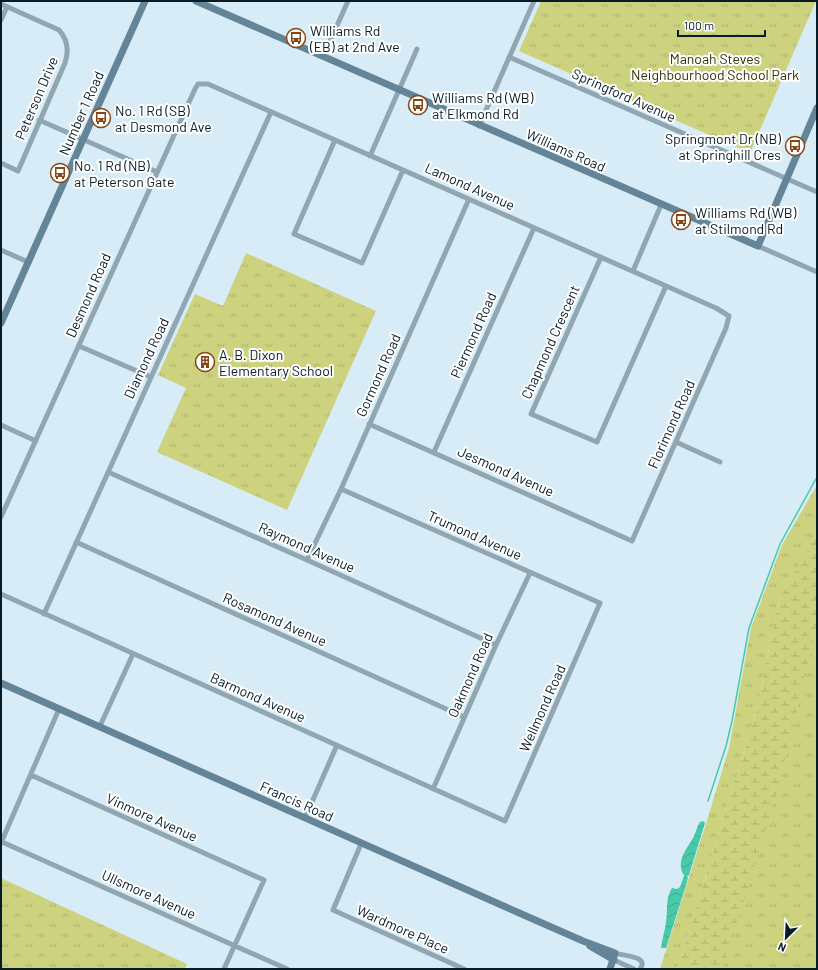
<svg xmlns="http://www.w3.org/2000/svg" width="818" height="970" font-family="Barlow,sans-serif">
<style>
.wetland{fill:url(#wetland-marsh)}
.park{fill:url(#park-tufts)}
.water{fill:url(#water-waves)}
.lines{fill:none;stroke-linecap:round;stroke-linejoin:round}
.stream{stroke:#48caa8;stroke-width:1.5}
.street{stroke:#90a6b2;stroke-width:5}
.secondary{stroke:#648597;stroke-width:7}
.labels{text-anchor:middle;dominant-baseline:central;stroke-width:4;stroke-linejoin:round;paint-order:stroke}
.poi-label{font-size:14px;fill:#071c27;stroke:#fff;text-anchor:start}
.park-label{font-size:14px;fill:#303207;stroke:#fff}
.street-label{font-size:14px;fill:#071c27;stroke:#fff}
</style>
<defs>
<pattern id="wetland-marsh" width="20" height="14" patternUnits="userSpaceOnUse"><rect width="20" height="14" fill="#ccd27e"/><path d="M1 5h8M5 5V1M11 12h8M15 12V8" fill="none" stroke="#aeb46d"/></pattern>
<pattern id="park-tufts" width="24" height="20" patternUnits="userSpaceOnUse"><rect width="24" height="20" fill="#ccd27e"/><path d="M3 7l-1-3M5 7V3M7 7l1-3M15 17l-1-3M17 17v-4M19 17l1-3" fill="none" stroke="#aeb46d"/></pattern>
<pattern id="water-waves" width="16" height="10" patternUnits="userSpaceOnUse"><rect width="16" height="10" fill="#48caa8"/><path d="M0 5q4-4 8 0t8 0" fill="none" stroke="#3ead91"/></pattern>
</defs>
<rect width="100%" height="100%" fill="#d7ecf7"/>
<path class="wetland" d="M817 533V969H677L757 709 779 599Z"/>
<path class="park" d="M541 1H816L750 153 519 51Z
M246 253 376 311 287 510 157 452 186 388 158 375 195 294 223 306Z
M817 485V533L779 599 757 709 677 969H660L709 814 729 748 751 628 782 545Z
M817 626V969H723L777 792Z
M1 878 187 964 185 969H1Z"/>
<path class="water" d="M703 821 705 823 689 875 686 876 688 877 687 882 666 948H661C662 939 665 931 666 922 668 911 665 898 672 888L677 889 680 887 684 876H685L683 874C676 859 688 848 694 836 696 832 697 826 700 822Z"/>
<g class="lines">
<path class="stream" d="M708 801 726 746 732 721 749 628 780 544 817 477"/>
<path class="street" d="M1 4 59 30C68 40 69 51 65 63L18 171 1 163
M1 20 7 7
M323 57 348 1
M509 57 817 192
M39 120 157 172
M479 126 534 1
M335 140 294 234 362 263 403 170
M370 156 417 49
M758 246 817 272
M1 250 28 262
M601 257 531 414 597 442 666 286
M633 271 661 205
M79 346 151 377
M1 425 36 441
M676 442 720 462
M434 452 534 228
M108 472 307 560 496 645
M1 517 195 89 198 84H208L716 308 729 316 726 328 632 541 369 424
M76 542 464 717
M307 560 341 489 469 199
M1 594 505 821 600 603 341 489
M44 614 271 112
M100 726 133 654
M31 775 264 880 224 969
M433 789 496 645 530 573
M305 818 337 745
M2 842 287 969
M1 843 59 709
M361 844 333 910 464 969
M615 953C623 956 650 956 640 969
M614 960 634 969"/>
<path class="secondary" d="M196 1 758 246 817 108
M1 323 145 1
M1 683 517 912 583 941 615 953 610 969
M590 946 614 960"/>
</g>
<defs>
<g id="bus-ring" transform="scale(1)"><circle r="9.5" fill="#fff" stroke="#884615" stroke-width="1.5"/><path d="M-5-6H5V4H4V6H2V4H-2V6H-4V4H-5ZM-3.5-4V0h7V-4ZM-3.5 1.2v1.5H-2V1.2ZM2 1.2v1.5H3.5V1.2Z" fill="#884615"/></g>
<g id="building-ring" transform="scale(1)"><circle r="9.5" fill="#fff" stroke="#884615" stroke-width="1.5"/><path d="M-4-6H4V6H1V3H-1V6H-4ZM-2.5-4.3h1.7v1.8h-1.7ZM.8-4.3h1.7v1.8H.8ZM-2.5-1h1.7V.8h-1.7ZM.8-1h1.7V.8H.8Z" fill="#884615"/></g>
</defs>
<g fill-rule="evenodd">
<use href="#bus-ring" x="296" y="38"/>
<use href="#bus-ring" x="418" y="105"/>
<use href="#bus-ring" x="101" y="118"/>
<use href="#bus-ring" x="795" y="146"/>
<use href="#bus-ring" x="60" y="173"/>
<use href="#bus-ring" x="681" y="220"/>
<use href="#building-ring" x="205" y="362"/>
</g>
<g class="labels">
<g class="poi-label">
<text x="310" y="30">Williams Rd<tspan x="310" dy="16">(EB) at 2nd Ave</tspan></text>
<text x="432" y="97">Williams Rd (WB)<tspan x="432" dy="16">at Elkmond Rd</tspan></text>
<text x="115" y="110">No. 1 Rd (SB)<tspan x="115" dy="16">at Desmond Ave</tspan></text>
<text x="781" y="138" text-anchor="end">Springmont Dr (NB)<tspan x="781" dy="16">at Springhill Cres</tspan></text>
<text x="74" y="165">No. 1 Rd (NB)<tspan x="74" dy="16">at Peterson Gate</tspan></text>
<text x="695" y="212">Williams Rd (WB)<tspan x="695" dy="16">at Stilmond Rd</tspan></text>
<text x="219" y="354">A. B. Dixon<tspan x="219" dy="16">Elementary School</tspan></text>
</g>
<g class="park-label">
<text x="715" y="58">Manoah Steves<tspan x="715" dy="16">Neighbourhood School Park</tspan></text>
</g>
<g class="street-label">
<text transform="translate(624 95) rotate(24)">Springford Avenue</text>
<text transform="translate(36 98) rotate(-67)">Peterson Drive</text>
<text transform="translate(81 113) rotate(-66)">Number 1 Road</text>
<text transform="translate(566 150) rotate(24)">Williams Road</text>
<text transform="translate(470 186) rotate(24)">Lamond Avenue</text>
<text transform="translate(88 295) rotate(-66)">Desmond Road</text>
<text transform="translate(473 335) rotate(-66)">Piermond Road</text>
<text transform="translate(550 342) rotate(-66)">Chapmond Crescent</text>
<text transform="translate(146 358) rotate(-65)">Diamond Road</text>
<text transform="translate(378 375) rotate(-66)">Gormond Road</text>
<text transform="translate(671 424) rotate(-66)">Florimond Road</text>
<text transform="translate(506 471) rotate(24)">Jesmond Avenue</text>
<text transform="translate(475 535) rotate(24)">Trumond Avenue</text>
<text transform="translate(307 547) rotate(24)">Raymond Avenue</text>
<text transform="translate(275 619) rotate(24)">Rosamond Avenue</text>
<text transform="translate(470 675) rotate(-66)">Oakmond Road</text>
<text transform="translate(258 697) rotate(24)">Barmond Avenue</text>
<text transform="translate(542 708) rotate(-66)">Wellmond Road</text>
<text transform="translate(297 801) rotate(24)">Francis Road</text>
<text transform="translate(152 817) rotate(24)">Vinmore Avenue</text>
<text transform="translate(149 894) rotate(24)">Ullsmore Avenue</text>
<text transform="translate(403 929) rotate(24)">Wardmore Place</text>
</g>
</g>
<rect width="818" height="970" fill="none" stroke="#071c27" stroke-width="4"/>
<g transform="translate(786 938) rotate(204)" stroke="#ffffff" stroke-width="3" paint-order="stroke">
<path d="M0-3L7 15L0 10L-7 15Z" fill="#071c27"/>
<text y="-6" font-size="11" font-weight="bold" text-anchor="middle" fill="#071c27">N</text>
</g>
<path d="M678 30v6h87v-6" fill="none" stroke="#071c27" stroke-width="2"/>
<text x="684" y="30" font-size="12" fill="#071c27" stroke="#ffffff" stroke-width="3" paint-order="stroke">100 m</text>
</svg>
